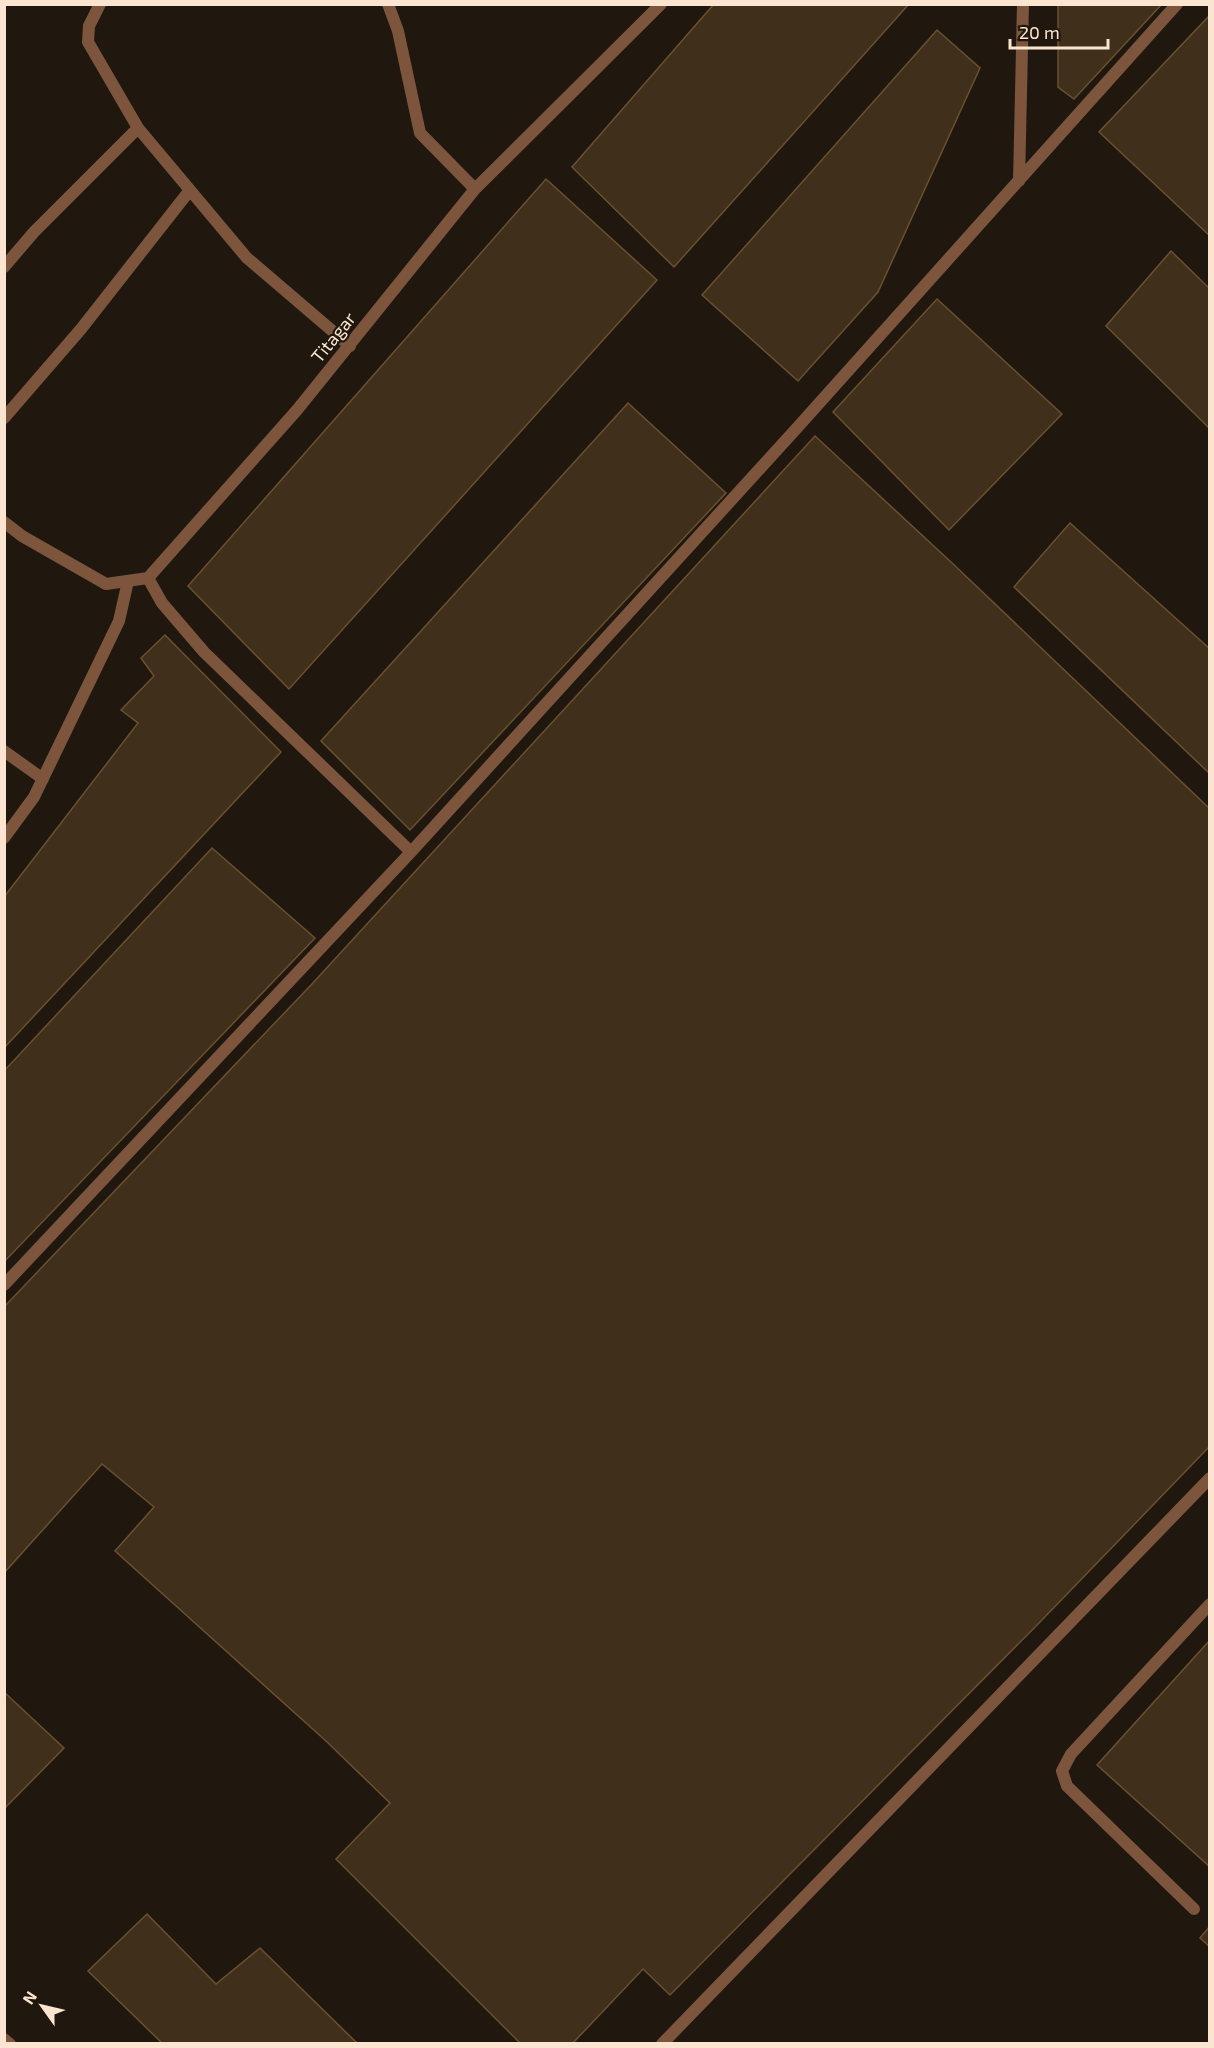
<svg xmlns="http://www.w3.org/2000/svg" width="1214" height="2048" font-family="'Exo 2',sans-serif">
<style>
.building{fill:#40301b;stroke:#6b502f;stroke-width:1.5}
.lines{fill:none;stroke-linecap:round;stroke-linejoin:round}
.service{stroke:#7d553c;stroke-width:12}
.minor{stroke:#7d553c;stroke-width:12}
.labels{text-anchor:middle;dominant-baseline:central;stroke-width:4.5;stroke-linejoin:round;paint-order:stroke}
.street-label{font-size:18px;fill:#fce5d0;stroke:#20180e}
</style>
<rect width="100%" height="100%" fill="#20180e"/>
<path class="building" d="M714 4H909L674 267 572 167Z
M1058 4H1162L1074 99 1058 87Z
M1210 15V236L1099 132Z
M937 30 980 68 878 292 798 381 702 295Z
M546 179 657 280 289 689 188 586Z
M1171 251 1210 289V429L1106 326Z
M937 299 1062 414 949 530 833 412Z
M628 403 726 493 410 830 321 741Z
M815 436 951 562 1210 809V1446L1040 1622 670 1995 643 1969 572 2044H521L336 1859 390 1803 326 1741 115 1551 154 1507 102 1464 4 1573V1307L311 985Z
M1070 523 1210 649V774L1014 587Z
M165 635 281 752 4 1048V897L138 723 121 710 154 676 141 658Z
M212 848 315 938 4 1262V1071Z
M1210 1640V1867L1097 1765Z
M4 1692 64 1748 4 1809Z
M147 1914 216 1984 260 1948 358 2044H163L88 1971Z
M1210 1926V1947L1200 1938Z"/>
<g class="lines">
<path class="service" d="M1019 181 1023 4
M148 578 162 603 204 652 411 852
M4 751 43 779
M4 838 34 797 119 621 128 581
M4 1285 411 852 796 429 1177 4
M1194 1909 1067 1786 1062 1771 1071 1754 1210 1604
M4 2039 10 2044
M662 2044 1210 1478"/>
<path class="minor" d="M100 4 89 26 88 42 138 128 247 258 350 346
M388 4 398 31 420 133 475 189
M4 267 34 232 138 128
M4 418 81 329 190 190
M4 522 22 536 106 584 148 578 297 410 475 189 661 4"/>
</g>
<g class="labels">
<g class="street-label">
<text transform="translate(333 337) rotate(-51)">Titagar</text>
</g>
</g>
<rect width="1214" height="2048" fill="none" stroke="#fce5d0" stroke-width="12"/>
<g transform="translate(42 2006) rotate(304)" stroke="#20180e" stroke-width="4.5" paint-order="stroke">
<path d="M0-4.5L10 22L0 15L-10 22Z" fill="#fce5d0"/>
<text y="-9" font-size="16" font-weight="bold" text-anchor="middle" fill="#fce5d0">N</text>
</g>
<path d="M1010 39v9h98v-9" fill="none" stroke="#fce5d0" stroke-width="3"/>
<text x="1019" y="39" font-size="18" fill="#fce5d0" stroke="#20180e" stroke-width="4.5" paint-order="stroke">20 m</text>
</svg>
